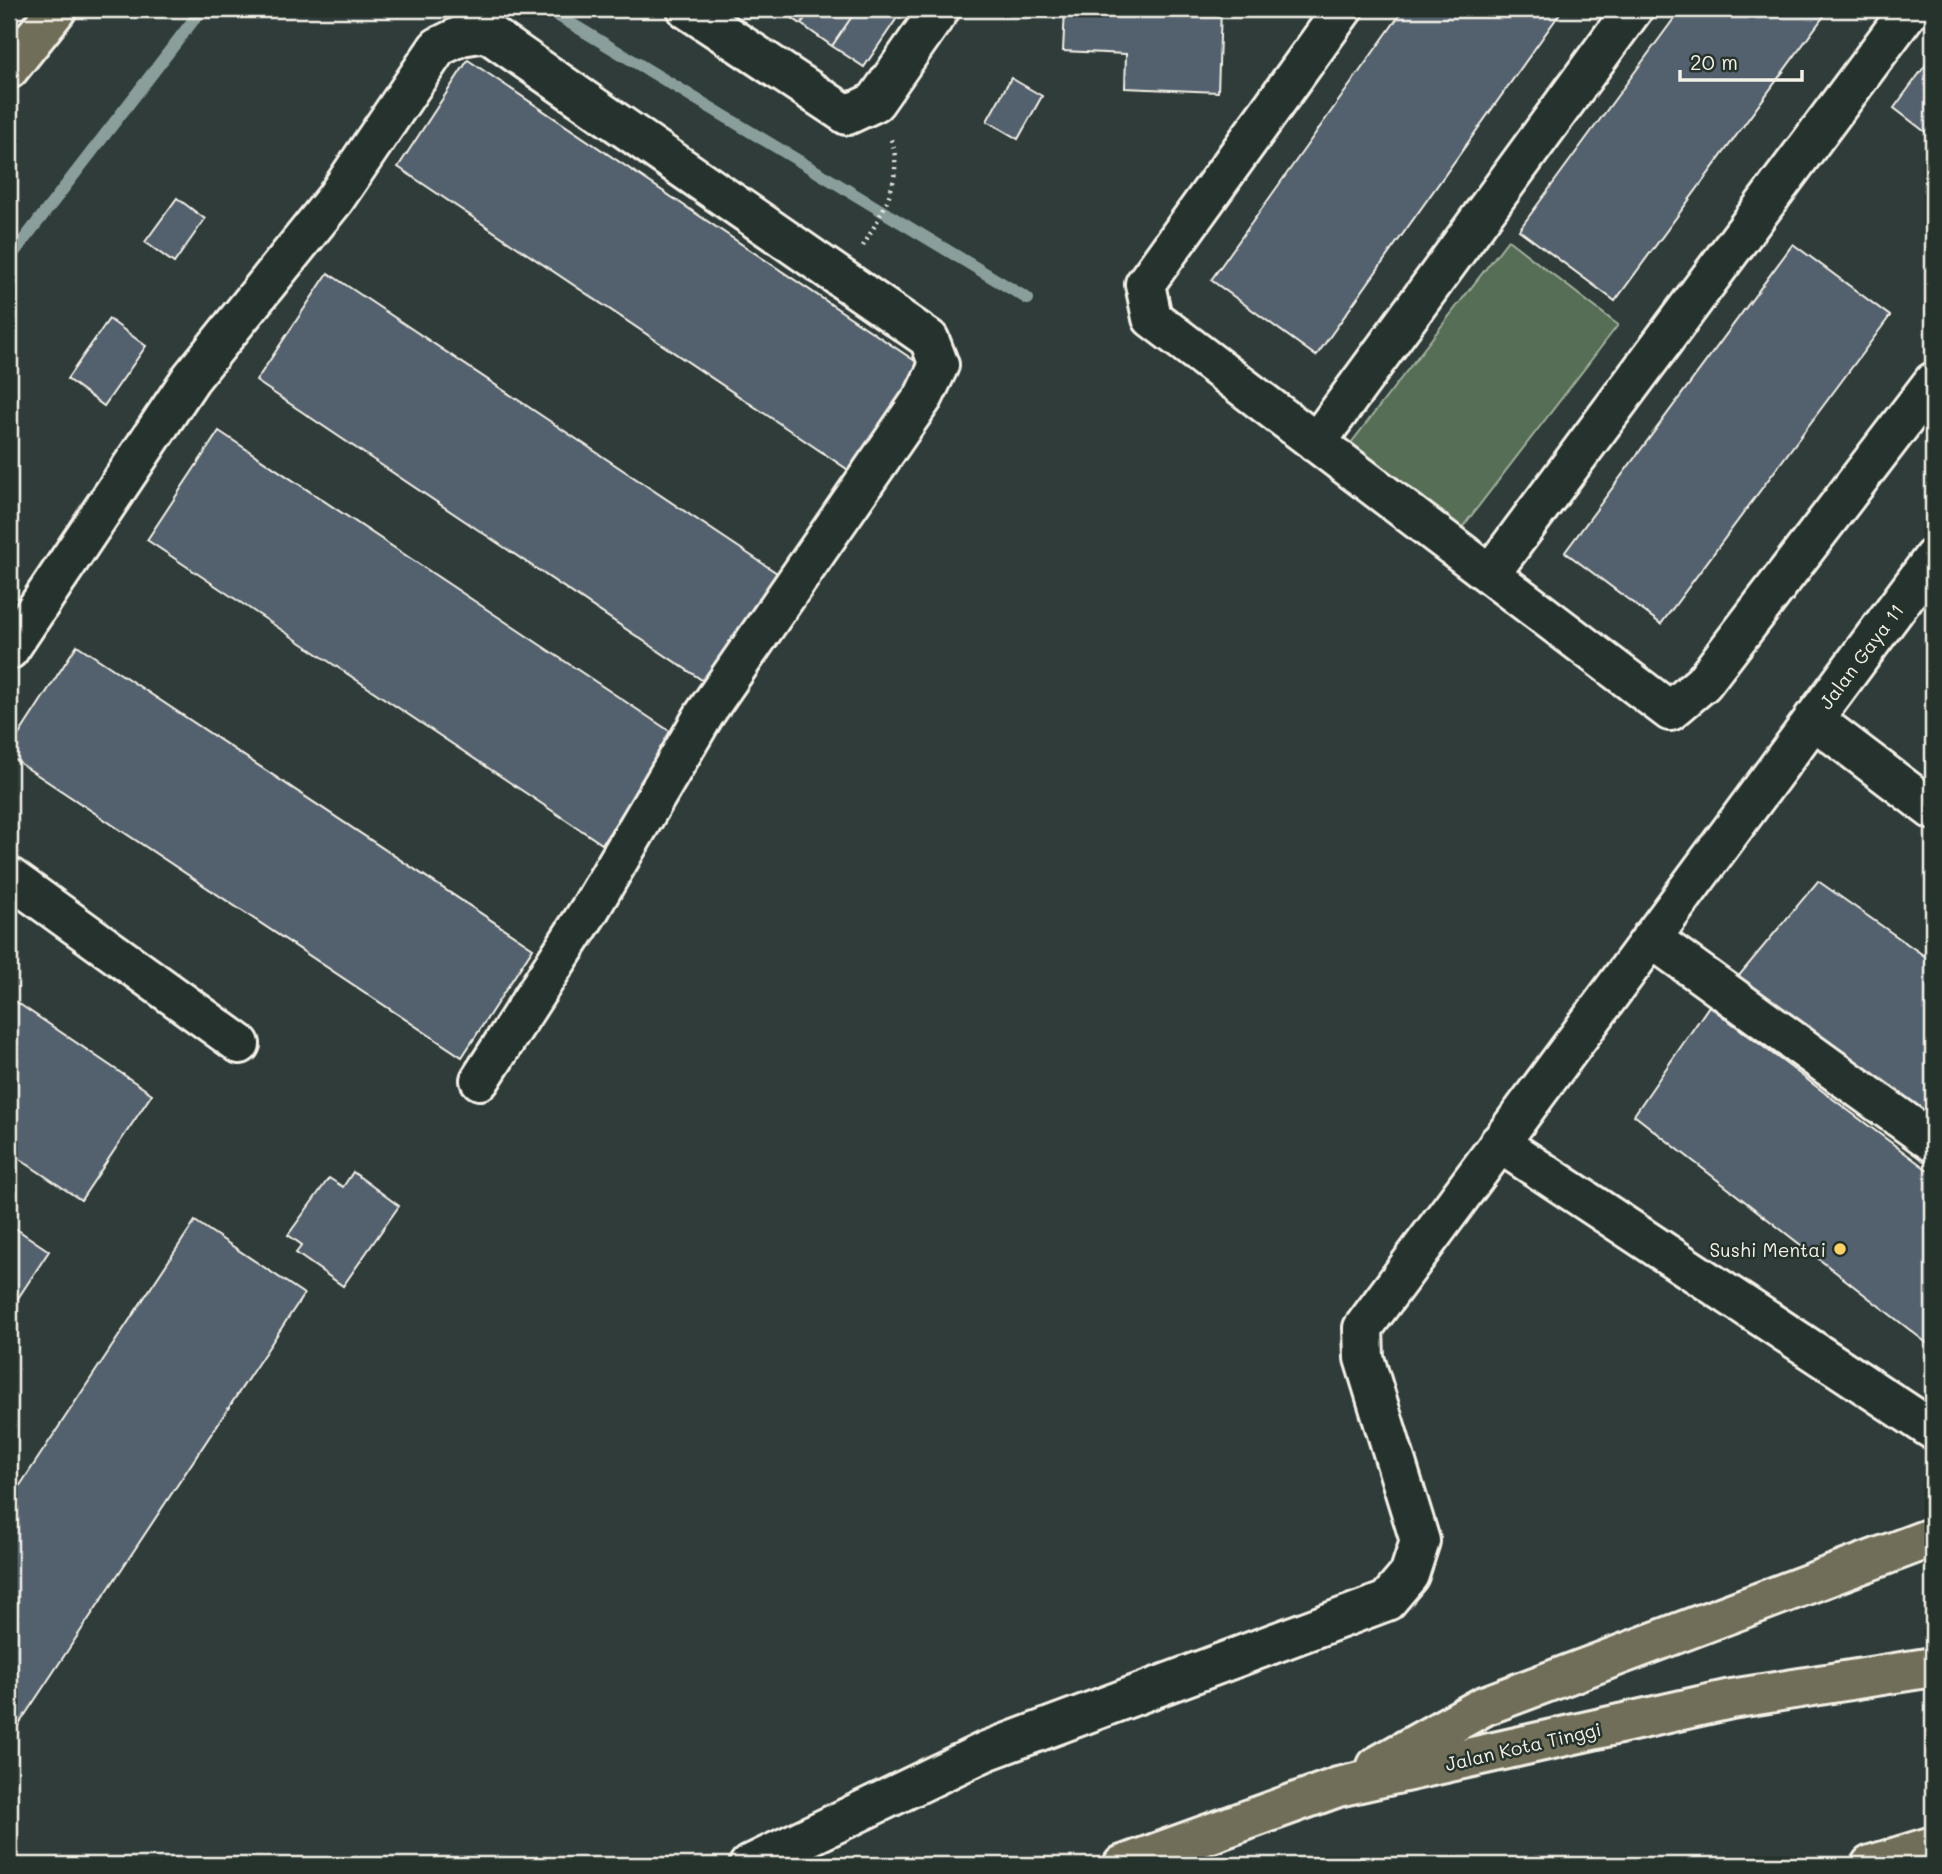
<svg xmlns="http://www.w3.org/2000/svg" width="1942" height="1874" font-family="Mali,sans-serif">
<style>
.green{fill:#546e55;stroke:#a4b09e;stroke-width:2}
.lines{fill:none;stroke-linecap:round;stroke-linejoin:round}
.stream{stroke:#8a9f9b;stroke-width:12}
.building{fill:#52606d;stroke:#f4f1e8;stroke-width:2}
.minor-casing{stroke:#f4f1e8;stroke-width:44}
.major-casing{stroke:#f4f1e8;stroke-width:44}
.highway-casing{stroke:#f4f1e8;stroke-width:44}
.path{stroke:#f4f1e8;stroke-width:4.5;stroke-dasharray:2 5;stroke-linecap:butt}
.minor{stroke:#26332d;stroke-width:38}
.major{stroke:#706e59;stroke-width:38}
.highway{stroke:#706e59;stroke-width:38}
.poi-dot{fill:#ffd166;stroke:#26332d;stroke-width:2.5}
.labels{text-anchor:middle;dominant-baseline:central;stroke-width:5;stroke-linejoin:round;paint-order:stroke}
.street-label{font-size:19px;fill:#f4f1e8;stroke:#26332d}
.poi-label{font-size:19px;fill:#f4f1e8;stroke:#26332d;text-anchor:end}
</style>
<rect width="100%" height="100%" fill="#2f3c3a"/>
<filter id="ink" filterUnits="userSpaceOnUse"><feTurbulence type="fractalNoise" baseFrequency=".0143" numOctaves="2"/><feDisplacementMap in="SourceGraphic" scale="14" xChannelSelector="R" yChannelSelector="G"/><feConvolveMatrix kernelMatrix="1 2 1 2 8 2 1 2 1" color-interpolation-filters="sRGB"/></filter>
<g filter="url(#ink)">
<path class="green" d="M1508 240 1618 325 1461 529 1351 443Z"/>
<g class="lines">
<path class="stream" d="M547 9 1028 299
M9 259 202 9"/>
</g>
<path class="building" d="M779 9H811L801 24Z
M811 9H857L832 46 801 24Z
M857 9H903L864 67 832 46Z
M1065 9H1221L1218 92 1125 88 1126 54 1063 51Z
M1404 9H1563L1316 356 1211 280Z
M1681 9H1829L1615 301 1519 230Z
M1933 55V138L1894 108Z
M468 60 924 367 853 473 398 167Z
M1011 78 1042 96 1018 139 987 121Z
M177 198 205 219 174 263 145 242Z
M1793 244 1890 316 1661 624 1565 552Z
M328 273 777 573 705 682 256 381Z
M109 319 146 346 104 406 67 379Z
M219 431 674 734 602 844 147 540Z
M77 645 533 948 462 1057 9 756V750Z
M1818 881 1933 962V1125L1737 978Z
M9 997 152 1094 81 1200 9 1152Z
M1709 1006 1933 1174V1348L1634 1115Z
M353 1172 399 1206 343 1286 296 1253 302 1245 288 1235 329 1178 343 1187Z
M195 1221 304 1294 9 1739V1502Z
M9 1224 49 1251 9 1312Z"/>
<g class="lines">
<g class="minor-casing">
<path id="minor" d="M687 9 847 115 875 102 940 9
M1343 9 1145 284 1152 318 1670 711 1703 683 1933 382
M1316 443 1633 9
M1490 574 1910 9
M9 650 191 378 335 199 438 47 461 36 486 32 929 339 939 365 924 396 704 715 590 909 480 1080
M1813 719 1933 810
M9 877 240 1044
M1651 938 1933 1142
M1499 1143 1933 1430
M749 1865 986 1751 1387 1601 1409 1575 1420 1541 1364 1358 1363 1328 1933 558"/>
</g>
<g class="major-casing">
<path id="major" d="M9 69 57 9"/>
</g>
<g class="highway-casing">
<path id="highway" d="M1377 1766 1484 1706 1933 1537
M1123 1865 1338 1787 1731 1699 1933 1667
M1871 1865 1933 1846"/>
</g>
<path class="path" d="M863 246C882 213 906 176 890 137"/>
<use href="#minor" class="minor"/>
<use href="#major" class="major"/>
<use href="#highway" class="highway"/>
</g>
</g>
<circle class="poi-dot" cx="1840" cy="1249" r="7"/>
<g class="labels">
<g class="street-label">
<text transform="translate(1861 656) rotate(-53)">Jalan Gaya 11</text>
<text transform="translate(1523 1746) rotate(-13)">Jalan Kota Tinggi</text>
</g>
<g class="poi-label">
<text x="1826" y="1249">Sushi Mentai</text>
</g>
</g>
<rect width="1942" height="1874" fill="none" stroke="#26332d" stroke-width="35"/>
<rect x="18" y="18" width="1907" height="1839" fill="none" stroke="#f4f1e8" stroke-width="2.5" filter="url(#ink)"/>
<path d="M1680 70v10h122v-10" fill="none" stroke="#f4f1e8" stroke-width="3.5"/>
<text x="1690" y="70" font-size="21" fill="#f4f1e8" stroke="#26332d" stroke-width="5" paint-order="stroke">20 m</text>
</svg>
